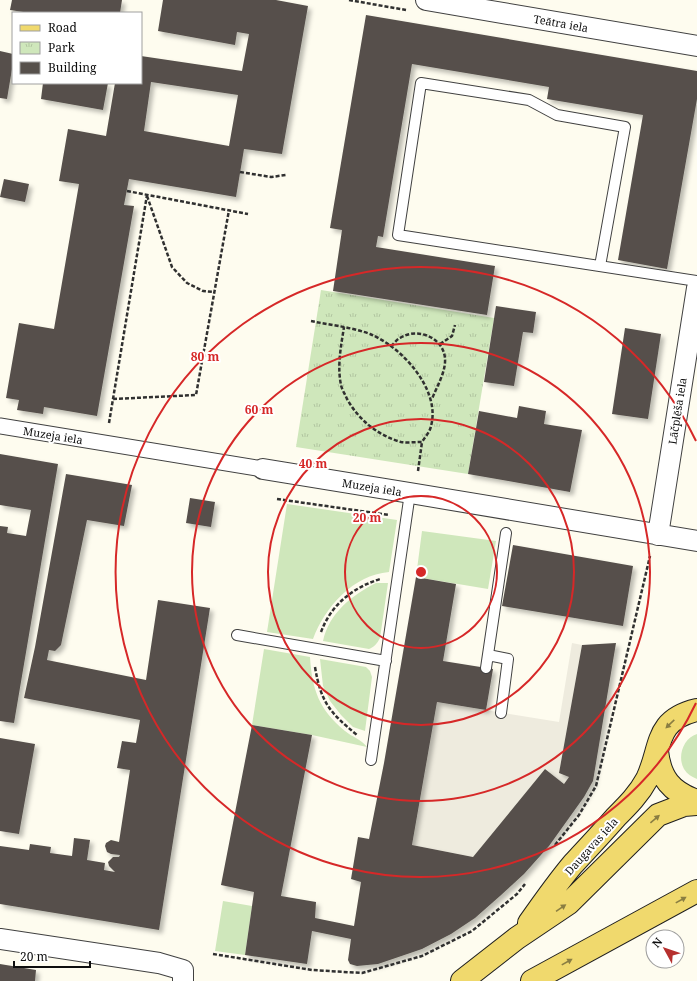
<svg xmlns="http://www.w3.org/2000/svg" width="697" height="981" font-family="'Noto Serif',serif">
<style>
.grass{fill:#cfe7bb}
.park{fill:url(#park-tufts)}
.plaza{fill:#eeebde}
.building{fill:#56504b;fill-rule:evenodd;filter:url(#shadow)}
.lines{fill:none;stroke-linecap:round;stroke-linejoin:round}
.service-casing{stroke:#414141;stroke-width:12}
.pedestrian-casing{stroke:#414141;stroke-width:17}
.minor-casing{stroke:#414141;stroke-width:22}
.primary-casing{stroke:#1f1f1f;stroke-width:24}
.path{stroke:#303030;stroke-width:2.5;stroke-dasharray:4 2;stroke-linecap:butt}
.service{stroke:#fff;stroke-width:10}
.pedestrian{stroke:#fff;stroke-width:15}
.minor{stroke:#fff;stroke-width:20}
.primary{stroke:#f0d96d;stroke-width:22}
.oneway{fill:#8a7e42}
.ring{fill:none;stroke:#d62828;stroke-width:2}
.labels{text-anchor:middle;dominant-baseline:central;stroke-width:4;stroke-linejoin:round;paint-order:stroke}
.street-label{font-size:11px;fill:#0e0e0e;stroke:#fff}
.centre{fill:#d62828;stroke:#fff;stroke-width:2}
.ring-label{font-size:12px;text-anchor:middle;font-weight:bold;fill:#d62828;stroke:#fff;stroke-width:4;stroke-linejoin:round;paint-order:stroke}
</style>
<defs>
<pattern id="park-tufts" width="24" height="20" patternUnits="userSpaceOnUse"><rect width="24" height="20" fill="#cfe7bb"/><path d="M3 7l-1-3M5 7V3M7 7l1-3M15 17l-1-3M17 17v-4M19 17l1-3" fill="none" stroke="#b1c5a0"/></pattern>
<filter id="shadow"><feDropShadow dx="3.5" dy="3.5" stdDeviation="2" flood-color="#0004"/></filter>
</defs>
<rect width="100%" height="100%" fill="#fefcef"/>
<path class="grass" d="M287 504 397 520 389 572C353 575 325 607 313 639L267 632Z
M422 531 496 541 488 589 416 577Z
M376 583H388L380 638C377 644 374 647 369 649L323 641C329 613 352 595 376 583Z
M264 649 310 657C312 689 319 710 345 731 352 737 361 739 367 747L312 735 252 725Z
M320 659 366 667 370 671 372 677 365 731 353 727 341 715 330 701 323 686Z
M697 734V779C692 777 687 774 684 769 677 757 683 738 697 734Z
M223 901 252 906 245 955 215 951Z"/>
<path class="park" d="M321 290 494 318 468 474 296 447Z"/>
<path class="plaza" d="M572 643 582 645 559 773 569 777 564 784 545 769 473 857 412 845 437 702 559 722Z"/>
<path class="building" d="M12 0H122L120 13H30L10 10Z
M163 0H276L308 6 282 154 244 149 236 197 129 179 124 205 134 206 97 416 44 407 43 414 17 410 19 400 6 398 19 323 54 329 79 184 59 181 68 129 106 136 115 83H141V56L242 71 249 34 237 32 235 45 158 31ZM151 82 238 95 229 146 144 131Z
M366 15 697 71V99L667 269 618 260 643 115 547 99 549 87 412 64 383 237 378 236 376 247 495 266 487 315 333 291 342 230 330 228Z
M0 51 13 54V63L7 99 0 98Z
M43 83H108L103 110 41 99Z
M4 179 29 184 25 202 0 197Z
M496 306 536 312 533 333 523 332 514 386 484 382Z
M625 328 661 334 648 419 612 414Z
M519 406 546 411 544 424 582 430 570 492 468 474 479 411 517 418Z
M0 454 58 464 14 723 0 721V526L8 527 7 533 26 536 31 510 0 505Z
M66 474 132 485 124 526 87 520 61 645 55 651 49 650 47 660 146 680 158 600 210 608 159 930 0 904V846L29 850 30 844 51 847 50 853 72 856 74 838 90 840 87 860 105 863 104 870 115 872 109 866 108 862 113 857H119L120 855 111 854 107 852 105 846 106 843 111 840 119 842 130 770 117 768 122 741 136 743 140 720 24 698 35 647Z
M190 498 215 502 211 527 186 523Z
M513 545 633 566 623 626 502 606Z
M416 577 456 584 443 661 493 669 486 710 437 702 412 845 473 857 545 769 564 784 569 777 559 773 582 645 616 643 593 781 584 797 549 846 524 874 500 896 475 918 451 934 422 949 378 964 357 966 350 964 348 960 351 939 312 931 307 964 245 955 254 892 221 885 252 725 312 735 281 896 316 902 315 918 354 926 361 882 351 879 358 837 369 839 384 763Z
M0 738 35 744 19 834 0 831Z
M0 964 36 970 35 981H0Z"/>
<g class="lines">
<g class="service-casing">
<path id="service" d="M600 266 625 127 557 115 529 100 421 83 398 235 697 281
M237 635 386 661
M488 655 508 659 501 713
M486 668 506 533
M371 760 410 493"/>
</g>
<g class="pedestrian-casing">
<path id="pedestrian" d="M0 426 263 469"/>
</g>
<g class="minor-casing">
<path id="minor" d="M426 0 697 46
M263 469 410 493 697 541
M658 535 697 288
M0 939 159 963 183 970V981"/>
</g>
<g class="primary-casing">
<path id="primary" d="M657 751C660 778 671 792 697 801
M529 923C543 903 557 883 573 864 587 849 602 833 616 817 628 805 639 794 647 779 662 747 654 720 697 710
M462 981 517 938 569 903 658 815 684 805 697 804
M532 981 697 891"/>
</g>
<path class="path" d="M349 0 406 10
M240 172 271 177 286 175
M127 191 248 214
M147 196 172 267 187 283 203 291 214 292
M311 321C330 325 351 327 370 334 402 347 441 390 431 426 430 432 425 437 422 442 415 442 407 443 401 442 377 435 359 420 347 399 345 394 342 390 341 385 337 366 341 346 344 327
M440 344 452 336 455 325
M391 346C394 344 396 340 400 338 417 327 443 337 445 358 446 372 437 386 432 399
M113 399 196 395 229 210
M109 423 147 195
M418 471 422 442
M277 499 389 515
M321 632C331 605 352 588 380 579
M315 667C321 702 329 712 357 735
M555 845 579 815 596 786 650 556
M213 954 312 970 362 973 422 956 472 931 517 894 525 884"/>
<use href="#service" class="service"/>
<use href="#pedestrian" class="pedestrian"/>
<use href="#minor" class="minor"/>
<use href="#primary" class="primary"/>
</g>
<defs><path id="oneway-solid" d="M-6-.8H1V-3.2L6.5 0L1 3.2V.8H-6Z"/></defs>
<g class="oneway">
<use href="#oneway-solid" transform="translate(670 724) rotate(136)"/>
<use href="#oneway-solid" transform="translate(655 819) rotate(-40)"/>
<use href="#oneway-solid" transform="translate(681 900) rotate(-29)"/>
<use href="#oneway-solid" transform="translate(561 908) rotate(-34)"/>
<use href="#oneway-solid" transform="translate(567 962) rotate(-29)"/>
</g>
<g class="ring">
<circle cx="421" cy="572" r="76"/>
<circle cx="421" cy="572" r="153"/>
<circle cx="421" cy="572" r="229"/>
<path d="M696 703A305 305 0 1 1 696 441"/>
</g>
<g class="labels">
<g class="street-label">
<text transform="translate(561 23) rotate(10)">Teātra iela</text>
<text transform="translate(677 411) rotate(-81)">Lāčplēša iela</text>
<text transform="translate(53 435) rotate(9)">Muzeja iela</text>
<text transform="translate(372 487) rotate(9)">Muzeja iela</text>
<text transform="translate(591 846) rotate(-48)">Daugavas iela</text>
</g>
</g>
<circle cx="421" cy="572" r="6" class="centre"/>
<g class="ring-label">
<text x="205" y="361">80 m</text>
<text x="259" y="414">60 m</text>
<text x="313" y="468">40 m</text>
<text x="367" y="522">20 m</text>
</g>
<rect x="12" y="12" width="130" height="72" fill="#ffffff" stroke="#9f9f9f"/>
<rect x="20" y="25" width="20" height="6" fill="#f0d96d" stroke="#9f9f9f"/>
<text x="48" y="32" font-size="12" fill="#0e0e0e">Road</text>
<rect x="20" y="42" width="20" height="12" fill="url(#park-tufts)" stroke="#9f9f9f"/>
<text x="48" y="52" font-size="12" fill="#0e0e0e">Park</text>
<rect x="20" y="62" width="20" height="12" fill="#56504b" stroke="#9f9f9f"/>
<text x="48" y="72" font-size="12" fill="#0e0e0e">Building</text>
<g transform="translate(665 949) rotate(310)"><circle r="19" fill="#ffffff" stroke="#9f9f9f"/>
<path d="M0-3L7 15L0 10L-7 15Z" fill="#b6302e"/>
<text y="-6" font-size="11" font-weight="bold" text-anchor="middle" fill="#0e0e0e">N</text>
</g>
<path d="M14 961v6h76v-6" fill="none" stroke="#0e0e0e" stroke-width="2"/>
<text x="20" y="961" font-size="12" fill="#0e0e0e" stroke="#ffffff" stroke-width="3" paint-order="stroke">20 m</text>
</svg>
